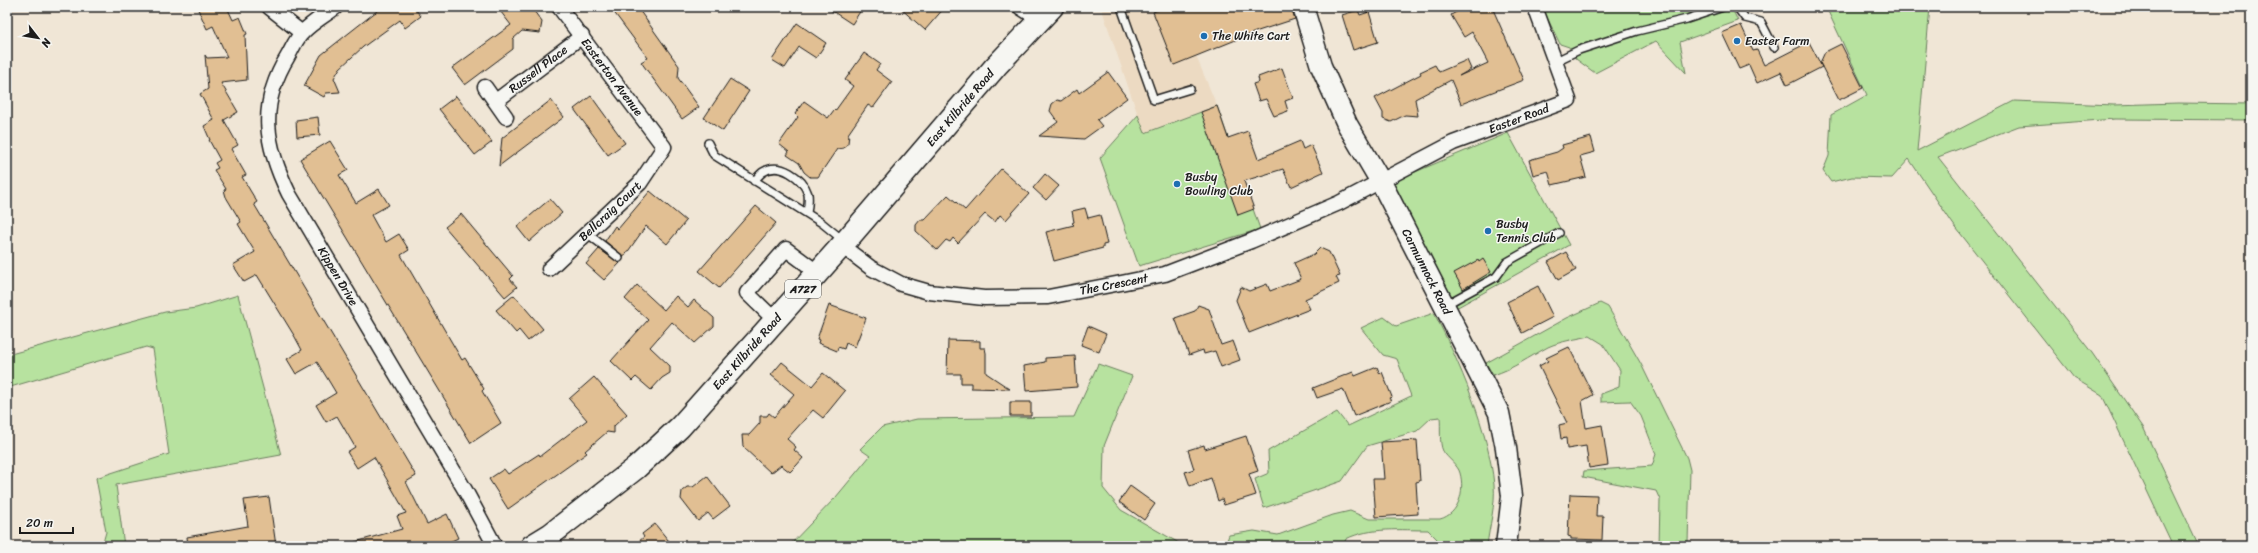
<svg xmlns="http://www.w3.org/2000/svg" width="2258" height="553" font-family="Sriracha,sans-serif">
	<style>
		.built { fill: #ecdac2 }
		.green { fill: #b7e29f; stroke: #6a7f5e }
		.building { fill: #e1bf93; stroke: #1c1c1c }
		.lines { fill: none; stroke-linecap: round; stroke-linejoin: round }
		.service-casing { stroke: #1c1c1c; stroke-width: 10 }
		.minor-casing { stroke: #1c1c1c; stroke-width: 17 }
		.secondary-casing { stroke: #1c1c1c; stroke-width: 23 }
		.primary-casing { stroke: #1c1c1c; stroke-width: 25 }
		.service { stroke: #f6f6f2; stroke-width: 7 }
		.minor { stroke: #f6f6f2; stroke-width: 14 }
		.secondary { stroke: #f6f6f2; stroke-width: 20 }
		.primary { stroke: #f6f6f2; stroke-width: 22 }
		.poi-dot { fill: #1f6fb2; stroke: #f6f6f2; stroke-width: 1.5 }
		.labels { text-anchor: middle; stroke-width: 3; stroke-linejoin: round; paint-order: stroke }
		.shield { fill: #f6f6f2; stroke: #5d5d5c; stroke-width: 1 }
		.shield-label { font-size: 11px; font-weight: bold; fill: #1c1c1c }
		.poi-label { font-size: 12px; fill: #1c1c1c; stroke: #f6f6f2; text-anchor: start }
		.street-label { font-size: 12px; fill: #1c1c1c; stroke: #f6f6f2 }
	</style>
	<rect width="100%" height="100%" fill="#f0e6d6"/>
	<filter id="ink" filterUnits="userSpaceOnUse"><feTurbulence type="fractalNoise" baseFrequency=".025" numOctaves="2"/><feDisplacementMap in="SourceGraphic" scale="8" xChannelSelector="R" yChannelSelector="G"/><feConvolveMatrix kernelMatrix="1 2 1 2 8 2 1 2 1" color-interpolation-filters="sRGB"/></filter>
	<g filter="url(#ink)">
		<path class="built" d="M1101 7H1291L1295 19 1258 31 1196 56 1217 106 1144 133Z"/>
		<path class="green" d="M1542 7H1731L1738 21 1680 42 1686 73 1656 41 1595 73 1576 59 1569 47 1560 44Z
			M1826 7H1930L1917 151 2014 101 2114 105 2178 103 2251 104V120L2115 119 2019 126 1938 157 2092 353 2143 427 2199 546H2173L2102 395 2074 378 1953 224 1909 159 1892 178 1852 177 1831 182 1823 171 1829 156 1831 115 1867 95Z
			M1217 106 1260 229 1139 266 1100 158 1138 115 1145 133Z
			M1508 133 1569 245 1456 308 1392 185 1396 180Z
			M238 295 281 455 116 485 124 546H102L106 532 96 478 169 454 153 349 146 347 7 388V355L165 312 196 308Z
			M1600 303 1608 307 1641 364 1687 458 1690 470 1688 542 1692 546H1659L1660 500 1656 491 1583 477 1584 471 1652 466 1656 454 1641 416 1630 401 1601 402V394L1619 387 1620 370 1603 344 1590 336C1577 339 1561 341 1548 347 1529 357 1513 369 1493 375L1486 363 1567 318Z
			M1434 313C1459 361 1489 431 1494 485 1496 504 1489 527 1487 546H1439L1437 539 1428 530C1402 530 1370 527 1346 539L1343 546H1225L1229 535 1254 531 1278 535 1333 515 1350 511 1369 519H1440C1459 514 1465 491 1460 473 1458 465 1447 458 1443 451 1439 443 1441 427 1440 417L1431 418 1417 431 1367 446 1342 481 1264 508 1255 479 1269 473 1268 451 1337 412 1348 426 1411 396 1397 359 1383 355 1361 328 1384 317 1396 326Z
			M1098 364 1132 376 1104 446 1103 488 1121 510 1179 543 1190 546H789L836 497 870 456 860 449 882 427 917 419 1074 417Z"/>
		<path class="building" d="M197 7H227L233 20 240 17 247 34 245 35 247 80 221 83 238 112 224 120 238 145 231 149 246 175 242 177 257 202 254 204 416 476 406 482 427 524 447 514 458 538 441 546H356L355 542 402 529 397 516 406 513 374 457 357 468 347 452 355 447 337 416 326 422 316 405 336 393 327 378 317 362 296 374 287 359 302 350 295 337 257 275 244 282 233 265 255 252 238 224 241 222 226 197 224 190 226 189 214 170 218 168 215 163 220 160 209 140H210L204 126 214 120 200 94 208 89 205 55 207 58 227 57 213 26 207 29Z
			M382 7H418L415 9 421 16 405 28 400 20 363 47 340 68 334 78 340 92 326 93 324 97 304 86 321 55Z
			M497 7H531L542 22 540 33 522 31 513 39V49L465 85 452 68 511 25Z
			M610 7H637L679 66 678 78 699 107 682 119 641 62 648 58Z
			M826 7H863L852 24Z
			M899 7H945L925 30Z
			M1165 7H1291L1295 19 1258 31 1174 65 1153 12Z
			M1465 7H1492L1524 80 1461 104 1451 80 1415 99 1418 116 1405 115 1391 122 1383 119V113L1375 98 1421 74 1420 72 1435 65 1439 72 1467 60 1471 69 1459 76 1488 63 1472 32 1464 37 1451 15Z
			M1358 10 1360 15 1369 12 1378 42 1353 50 1342 15Z
			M797 23 826 43 816 58 799 47 785 68 772 60Z
			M1741 25 1753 51 1757 50 1764 65 1809 42 1822 67 1787 85 1781 72 1757 83 1749 65 1739 69 1722 33Z
			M1841 44 1863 88 1839 100 1820 63 1825 52Z
			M864 53 880 64 876 70 892 82 873 108 868 105 848 134 849 135 848 143 844 148 837 149 818 177H810L804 172 799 163 787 155 789 152 779 144 798 117 795 114 804 101 828 118 834 110 835 111 853 86 845 80Z
			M1282 68 1293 98 1285 101 1288 111 1274 116 1266 99 1259 101 1253 84 1259 82 1258 77Z
			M1108 72 1127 98 1097 120 1102 126 1084 139 1039 136 1058 122 1050 111 1052 104 1057 100 1061 101 1077 89 1079 93Z
			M730 79 749 91 723 131 704 118Z
			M456 96 492 142 475 155 439 109Z
			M591 96 625 143 608 155 574 109Z
			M551 100 564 117 499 166 502 138Z
			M1217 106 1228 138 1248 131 1258 159 1300 141 1303 149 1311 145 1323 172 1291 187 1283 169 1244 181 1254 209 1238 215 1201 112Z
			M318 117 320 135 297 137 296 120Z
			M1591 137 1595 152 1580 156 1586 177 1552 185 1548 171 1533 175 1529 160 1557 152 1563 148 1562 145Z
			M330 141 348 170 339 175 356 203 379 189 389 205 371 215 386 242 399 234 409 250 401 255 462 360 465 358 484 389 482 391 501 423 471 443 300 159Z
			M1001 169 1029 194 1006 220 1000 215 995 222 985 214 958 243 953 238 950 242 946 240 937 250 916 231V225L920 220H924L948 195 965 210Z
			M1045 174 1059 186 1046 200 1033 188Z
			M650 191 686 221 667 244 646 226 624 257 605 241 615 226 618 229Z
			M550 199 562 213 529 242 517 227Z
			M756 206 776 223 719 288 699 271Z
			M1085 208 1088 218 1100 215 1107 244 1103 245V248L1054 261 1046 232 1074 225 1072 223 1074 222 1072 211Z
			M461 214 513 276 510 279 517 287 505 297 445 227Z
			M1320 248 1329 252 1340 276 1336 277 1339 283 1305 299 1310 309 1249 333 1236 300 1241 287 1249 291 1267 284 1270 291 1301 279 1294 263 1314 254Z
			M599 249 620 263 604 280 586 264Z
			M1566 252 1576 270 1558 280 1548 262Z
			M1483 259 1491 272 1463 289 1454 273 1478 260 1479 262Z
			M637 285 664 310 676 296 688 307 694 300 714 318V326L695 343 672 322 650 347 670 366V373L662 378 651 390 636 377 632 381 611 361 648 320 625 299Z
			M1538 286 1553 317 1522 333 1507 302Z
			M514 295 543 329 528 341 519 330 516 333 496 310Z
			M829 305 866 318 855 347 846 343 844 349 838 347 837 351 818 343 819 340 817 339Z
			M1198 305 1209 309 1221 345 1233 341 1240 360 1221 367 1215 351 1204 354 1203 350 1189 355 1175 318 1195 311Z
			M1088 326 1106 334 1099 352 1081 345Z
			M948 340 980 341V348H985L986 353V373L1010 389 971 388V383H961V374H947Z
			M1569 347 1593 395 1582 401 1586 428 1602 425 1608 465 1589 468 1586 446 1567 449 1566 438 1561 439 1559 425 1567 423 1539 366 1548 361 1546 358Z
			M1075 356 1077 387 1026 391 1024 366 1045 362V358Z
			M782 362 812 386 823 373 845 391 823 418 813 410 787 439 796 447 794 450 803 458 796 466 790 472 781 465 771 473 743 447 742 435H749L760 423V416H767L769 413 774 417 794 394 771 375Z
			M1377 367 1380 374 1382 372 1392 397 1389 398 1391 401 1354 416 1343 389 1317 398 1313 388 1353 372 1355 376Z
			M594 377 627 414 614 426V433L607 432 585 451 587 453 508 509 489 479 504 469 508 474 539 454 540 456 587 420 569 399Z
			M1010 402H1031V416H1010Z
			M1246 436 1258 471 1249 474 1256 495 1224 505 1222 499 1218 501 1211 478 1190 486 1185 472 1194 469 1188 450 1204 445 1205 449Z
			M1417 440 1420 481 1416 482 1418 514 1376 517 1373 479H1384L1381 442Z
			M707 476 730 506 713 519 708 513 698 521 681 499 682 491 687 487H693Z
			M1130 486 1155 504 1144 520 1119 502Z
			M1570 494 1597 495 1596 516H1603L1602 540 1571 539V537L1568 536Z
			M269 497 276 546H188L187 537 248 526 244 500Z
			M655 524 673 546H633L644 537 642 534Z"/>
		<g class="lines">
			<g class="service-casing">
				<path id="service" d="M1121 7 1154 100 1190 89
					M1737 7 1745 18 1761 22 1774 47
					M1556 61 1579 50 1637 31 1687 19 1723 7
					M708 143 714 155 822 223 844 241
					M754 181C757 178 760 174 763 172 780 161 803 178 808 194 809 201 808 206 807 213
					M588 234 619 258
					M1445 305 1496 277 1507 262 1559 233"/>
			</g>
			<g class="minor-casing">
				<g id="minor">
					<path d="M269 7 302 33"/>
					<path id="s1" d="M336 7C325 15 311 23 302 33 296 39 292 49 288 56 258 105 265 145 289 194L465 490 495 546"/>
					<path d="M1020 7 1039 19"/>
					<path d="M485 87 506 117"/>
					<path id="s2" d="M496 101 582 36"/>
					<path id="s3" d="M842 246 871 268 901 284 929 292 984 298 1048 297 1121 283 1165 274 1251 241 1339 203 1453 143 1569 100 1535 7"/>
					<path id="s4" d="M549 269 640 183 664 147 559 7"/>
					<path d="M775 320 747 293 786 249 817 272"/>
				</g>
			</g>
			<g class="secondary-casing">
				<g id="secondary">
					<path id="s5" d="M1303 7 1321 66 1347 124 1381 182 1499 413 1506 448 1512 496 1506 546"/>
				</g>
			</g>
			<g class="primary-casing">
				<g id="primary">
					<path id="s6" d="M532 546 550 535 636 468 680 427 845 242 996 66 1052 7"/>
				</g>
			</g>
			<use href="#service" class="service"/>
			<use href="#minor" class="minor"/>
			<use href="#secondary" class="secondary"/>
			<use href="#primary" class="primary"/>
		</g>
	</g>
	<g class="poi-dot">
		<circle cx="1204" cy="36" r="4"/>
		<circle cx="1737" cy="41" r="4"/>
		<circle cx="1177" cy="184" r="4"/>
		<circle cx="1488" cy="231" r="4"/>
	</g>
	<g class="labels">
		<rect class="shield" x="785" y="280" width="36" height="18" rx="3"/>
		<g class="shield-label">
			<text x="803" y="293">A727</text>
		</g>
		<g class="poi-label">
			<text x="1212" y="40">The White Cart</text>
			<text x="1745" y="45">Easter Farm</text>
			<text x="1185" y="181">Busby<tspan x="1185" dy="14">Bowling Club</tspan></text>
			<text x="1496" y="228">Busby<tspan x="1496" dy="14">Tennis Club</tspan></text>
		</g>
		<g class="street-label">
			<text dy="4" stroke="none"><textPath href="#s2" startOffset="53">Russell Place</textPath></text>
			<text transform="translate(612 77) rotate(53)" y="4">Easterton Avenue</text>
			<text dy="4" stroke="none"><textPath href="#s6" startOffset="615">East Kilbride Road</textPath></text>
			<text dy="4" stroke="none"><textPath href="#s3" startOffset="725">Easter Road</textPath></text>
			<text dy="4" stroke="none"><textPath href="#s4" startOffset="84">Bellcraig Court</textPath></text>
			<text dy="4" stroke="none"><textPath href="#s5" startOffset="293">Carmunnock Road</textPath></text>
			<text dy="4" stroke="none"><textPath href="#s1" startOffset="311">Kippen Drive</textPath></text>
			<text dy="4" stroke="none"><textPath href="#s3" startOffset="286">The Crescent</textPath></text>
			<text dy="4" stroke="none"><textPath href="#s6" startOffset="291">East Kilbride Road</textPath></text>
		</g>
	</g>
	<rect width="2258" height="553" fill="none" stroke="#f6f6f2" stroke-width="24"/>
	<rect x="12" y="12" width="2234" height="529" fill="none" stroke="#1c1c1c" stroke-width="1.5" filter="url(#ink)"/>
	<g transform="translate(38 38) rotate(121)" stroke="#f6f6f2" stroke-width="3" paint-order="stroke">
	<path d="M0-3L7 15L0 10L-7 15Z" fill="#1c1c1c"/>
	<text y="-6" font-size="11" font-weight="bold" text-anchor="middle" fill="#1c1c1c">N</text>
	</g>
	<path d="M20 527v6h53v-6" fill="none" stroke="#1c1c1c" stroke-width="2"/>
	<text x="26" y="527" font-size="12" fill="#1c1c1c" stroke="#f6f6f2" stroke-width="3" paint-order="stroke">20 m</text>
</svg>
